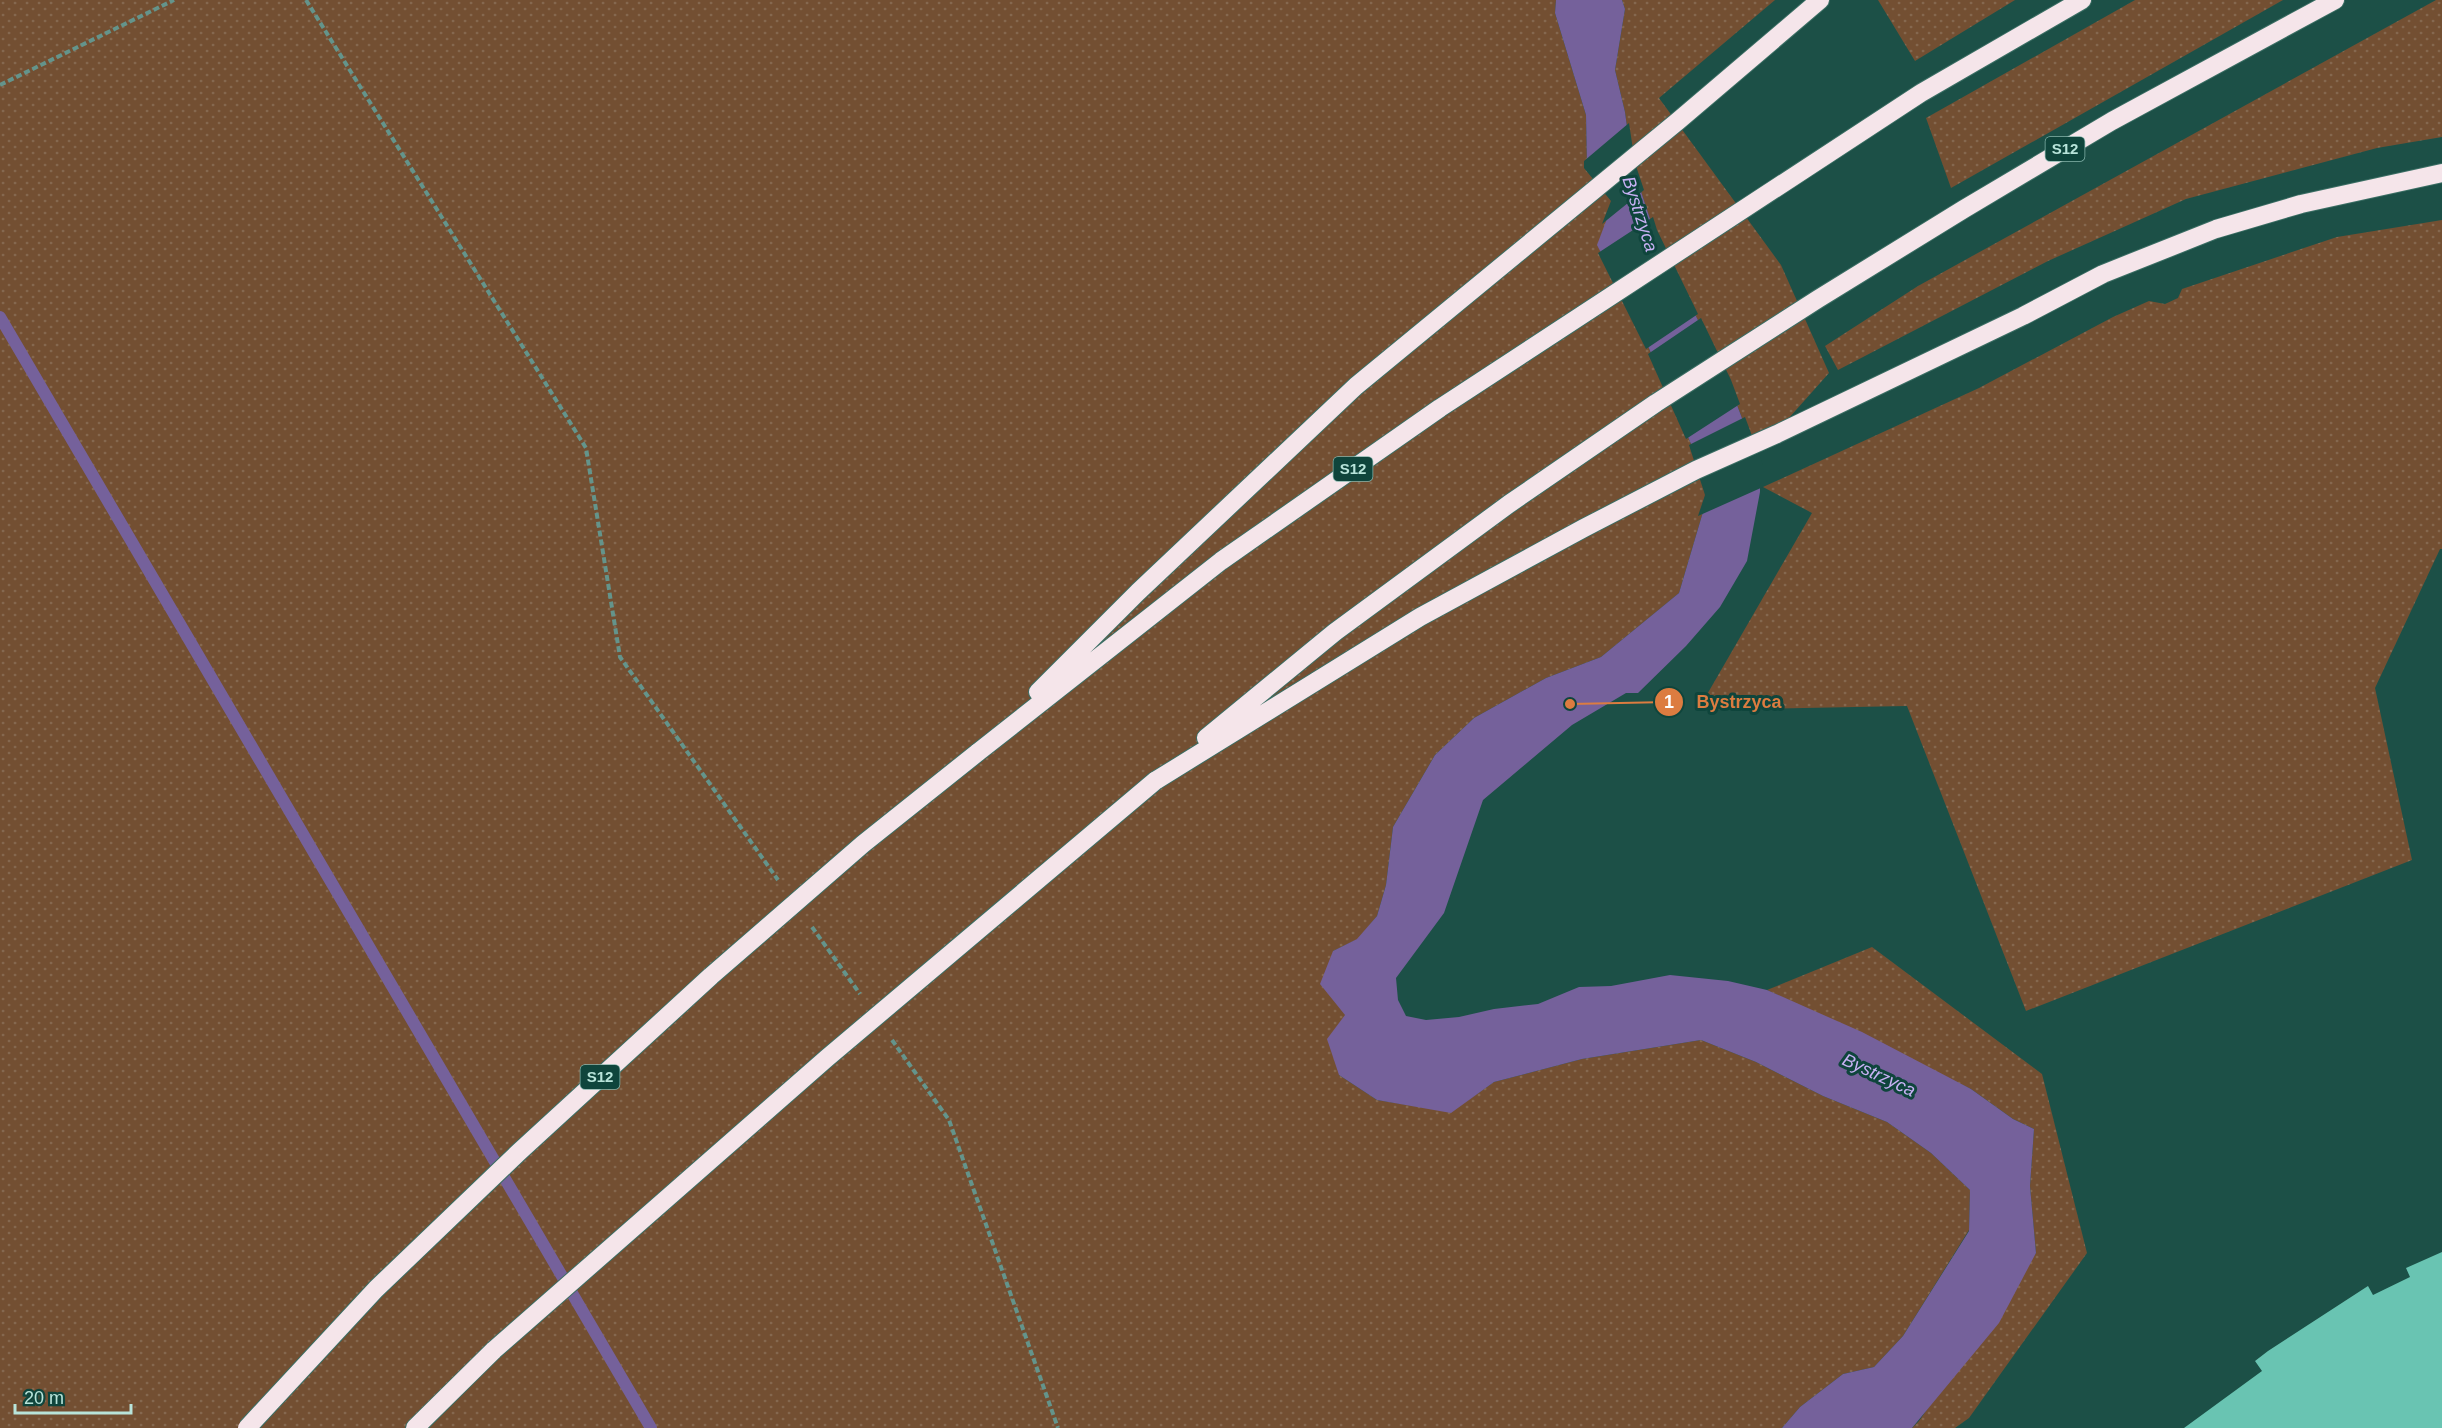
<svg xmlns="http://www.w3.org/2000/svg" width="2442" height="1428" font-family="Helvetica,sans-serif">
	<style>
		.grass { fill: url(#grass-dots) }
		.water { fill: #75619b }
		.pier { fill: #1c5047 }
		.lines { fill: none; stroke-linecap: round; stroke-linejoin: round }
		.stream { stroke: #75619b; stroke-width: 12 }
		.building { fill: #69c4b2 }
		.highway-casing { stroke: #3b6e64; stroke-width: 20 }
		.path { stroke: #64948b; stroke-width: 4; stroke-dasharray: 6 3; stroke-linecap: butt }
		.highway { stroke: #f5e5ea; stroke-width: 18 }
		.highway-bridge-casing { stroke: #3b6e64; stroke-width: 20; stroke-linecap: butt }
		.highway-bridge { stroke: #f5e5ea; stroke-width: 18 }
		.labels { text-anchor: middle; stroke-width: 6; stroke-linejoin: round; paint-order: stroke }
		.shield { fill: #0f453c; stroke: #85b4ab; stroke-width: 1.5 }
		.shield-label { font-size: 15px; font-weight: bold; fill: #b8e4da }
		.water-label { font-size: 18px; font-style: italic; fill: #c8b1f5; stroke: #0f453c }
		.leader { fill: none; stroke: #dc7c40; stroke-width: 2 }
		.callout-dot { fill: #dc7c40; stroke: #0f453c; stroke-width: 2 }
		.mark-label { font-size: 18px; text-anchor: middle; font-weight: bold; fill: #fff }
		.callout-label { font-size: 18px; text-anchor: middle; font-weight: bold; fill: #dc7c40; stroke: #0f453c; stroke-width: 6; stroke-linejoin: round; paint-order: stroke }
	</style>
	<defs>
		<pattern id="grass-dots" width="8" height="8" patternUnits="userSpaceOnUse" patternTransform="scale(1.5)"><rect width="8" height="8" fill="#734f32"/><path d="M2 2h.1M6 6h.1" fill="none" stroke="#85684f" stroke-width="1.8" stroke-linecap="round"/></pattern>
	</defs>
	<rect width="100%" height="100%" fill="#1c5047"/>
	<path class="grass" d="M0 0H1556L1555 13 1586 115 1587 167 1614 200 1647 344 1695 453 1708 495 1679 593 1601 657 1546 678 1474 718 1435 755 1393 827 1386 885 1377 916 1358 939 1333 951 1345 1015 1339 1075 1377 1100 1451 1112 1494 1082 1582 1059 1701 1040 1756 1062 1823 1096 1887 1122 1931 1153 1970 1190 1969 1230 1903 1336 1874 1367 1843 1374 1800 1407 1782 1428H0Z
		M1622 0H1775L1659 98 1781 265 1829 373 1756 455 1728 381 1654 231 1632 164 1625 112 1615 70 1625 9Z
		M1878 0H2015L1915 61Z
		M2135 0H2283L1951 188 1926 118Z
		M2436 0H2442V137L2377 148 2186 199 2048 261 1838 370 1825 346 1918 286Z
		M2442 220V549H2440L2375 688 2412 860 2026 1011 1907 706 1698 710 1812 513 1763 487 1979 388 2113 317 2149 301 2165 304 2178 298 2182 289 2337 237Z
		M1872 947 2042 1074 2087 1253 1969 1418 1955 1428H1912L1919 1421 2036 1253 2030 1186 2034 1129 2013 1119 1971 1089 1767 990Z"/>
	<path class="water" d="M1556 0H1622L1625 9 1615 70 1625 112 1632 164 1654 231 1728 381 1760 466V492L1747 561 1720 607 1686 646 1638 693H1626L1572 725 1483 800 1444 913 1396 978 1398 1000 1406 1016 1426 1020 1459 1017 1494 1009 1538 1004 1579 987 1611 986 1670 975 1728 981 1767 990 1862 1032 1971 1089 2013 1119 2034 1129 2030 1186 2036 1253 1999 1323 1912 1428H1782L1800 1407 1843 1374 1874 1367 1903 1336 1969 1231 1970 1190 1931 1153 1887 1122 1823 1096 1756 1062 1701 1040 1582 1059 1494 1082 1451 1113 1377 1100 1339 1075 1327 1039 1345 1015 1320 984 1333 951 1357 939 1377 916 1386 885 1393 827 1435 755 1474 718 1546 678 1601 657 1679 593 1708 495 1695 453 1647 344 1597 245 1614 200 1587 167 1586 115 1555 13Z"/>
	<path class="pier" d="M1629 123 1635 163 1644 190 1602 224 1611 201 1584 168V161Z
		M1653 217 1657 230 1698 314 1646 349 1598 253Z
		M1701 318 1731 380 1740 404 1686 439 1648 354Z
		M1745 417 1763 465V487L1698 516 1705 495 1689 445Z"/>
	<g class="lines">
		<path class="stream" d="M0 317 651 1428"/>
	</g>
	<path class="building" d="M2442 1252V1428H2184L2262 1371 2255 1361 2268 1351 2368 1286 2373 1295 2410 1277 2406 1268Z"/>
	<g class="lines">
		<g class="highway-casing">
			<path id="highway" d="M1038 692 1138 592 1356 386 1678 121 1820 0
				M1206 738 1335 632 1509 504 1656 403 1818 299 1964 209 2112 121 2335 0
				M977 753 1221 561 1440 408 1921 93 2082 0
				M1155 781 1420 617 1584 528 1696 470 1777 434 2023 316 2103 274 2216 229 2301 204 2442 173
				M415 1428 494 1350"/>
		</g>
		<path class="path" d="M306 0 586 448 620 657 778 880
			M0 85 174 0
			M812 927 860 994
			M892 1040 949 1120 1058 1428"/>
		<use href="#highway" class="highway"/>
		<g class="highway-bridge-casing">
			<path id="highway-bridge" d="M494 1350 827 1058 1155 781
				M247 1428 376 1289 519 1152 711 976 863 844 977 753"/>
		</g>
		<use href="#highway-bridge" class="highway-bridge"/>
	</g>
	<g class="labels">
		<g class="shield">
			<rect x="2045.5" y="137" width="39" height="24" rx="4.5"/>
			<rect x="1333.5" y="457" width="39" height="24" rx="4.5"/>
			<rect x="580.5" y="1065" width="39" height="24" rx="4.5"/>
		</g>
		<g class="shield-label">
			<text x="2065" y="154">S12</text>
			<text x="1353" y="474">S12</text>
			<text x="600" y="1082">S12</text>
		</g>
		<g class="water-label">
			<text transform="translate(1640 214) rotate(72)" y="6">Bystrzyca</text>
			<text transform="translate(1879 1075) rotate(25)" y="6">Bystrzyca</text>
		</g>
	</g>
	<path class="leader" d="M1570 704L1669 702"/>
	<g class="callout-dot">
		<circle cx="1570" cy="704" r="6"/>
		<circle cx="1669" cy="702" r="15"/>
	</g>
	<g class="mark-label">
		<text x="1669" y="708">1</text>
	</g>
	<g class="callout-label">
		<text x="1739" y="708">Bystrzyca</text>
	</g>
	<path d="M15 1404v9h116v-9" fill="none" stroke="#b8e4da" stroke-width="3"/>
	<text x="24" y="1404" font-size="18" fill="#b8e4da" stroke="#0f453c" stroke-width="4.5" paint-order="stroke">20 m</text>
</svg>
